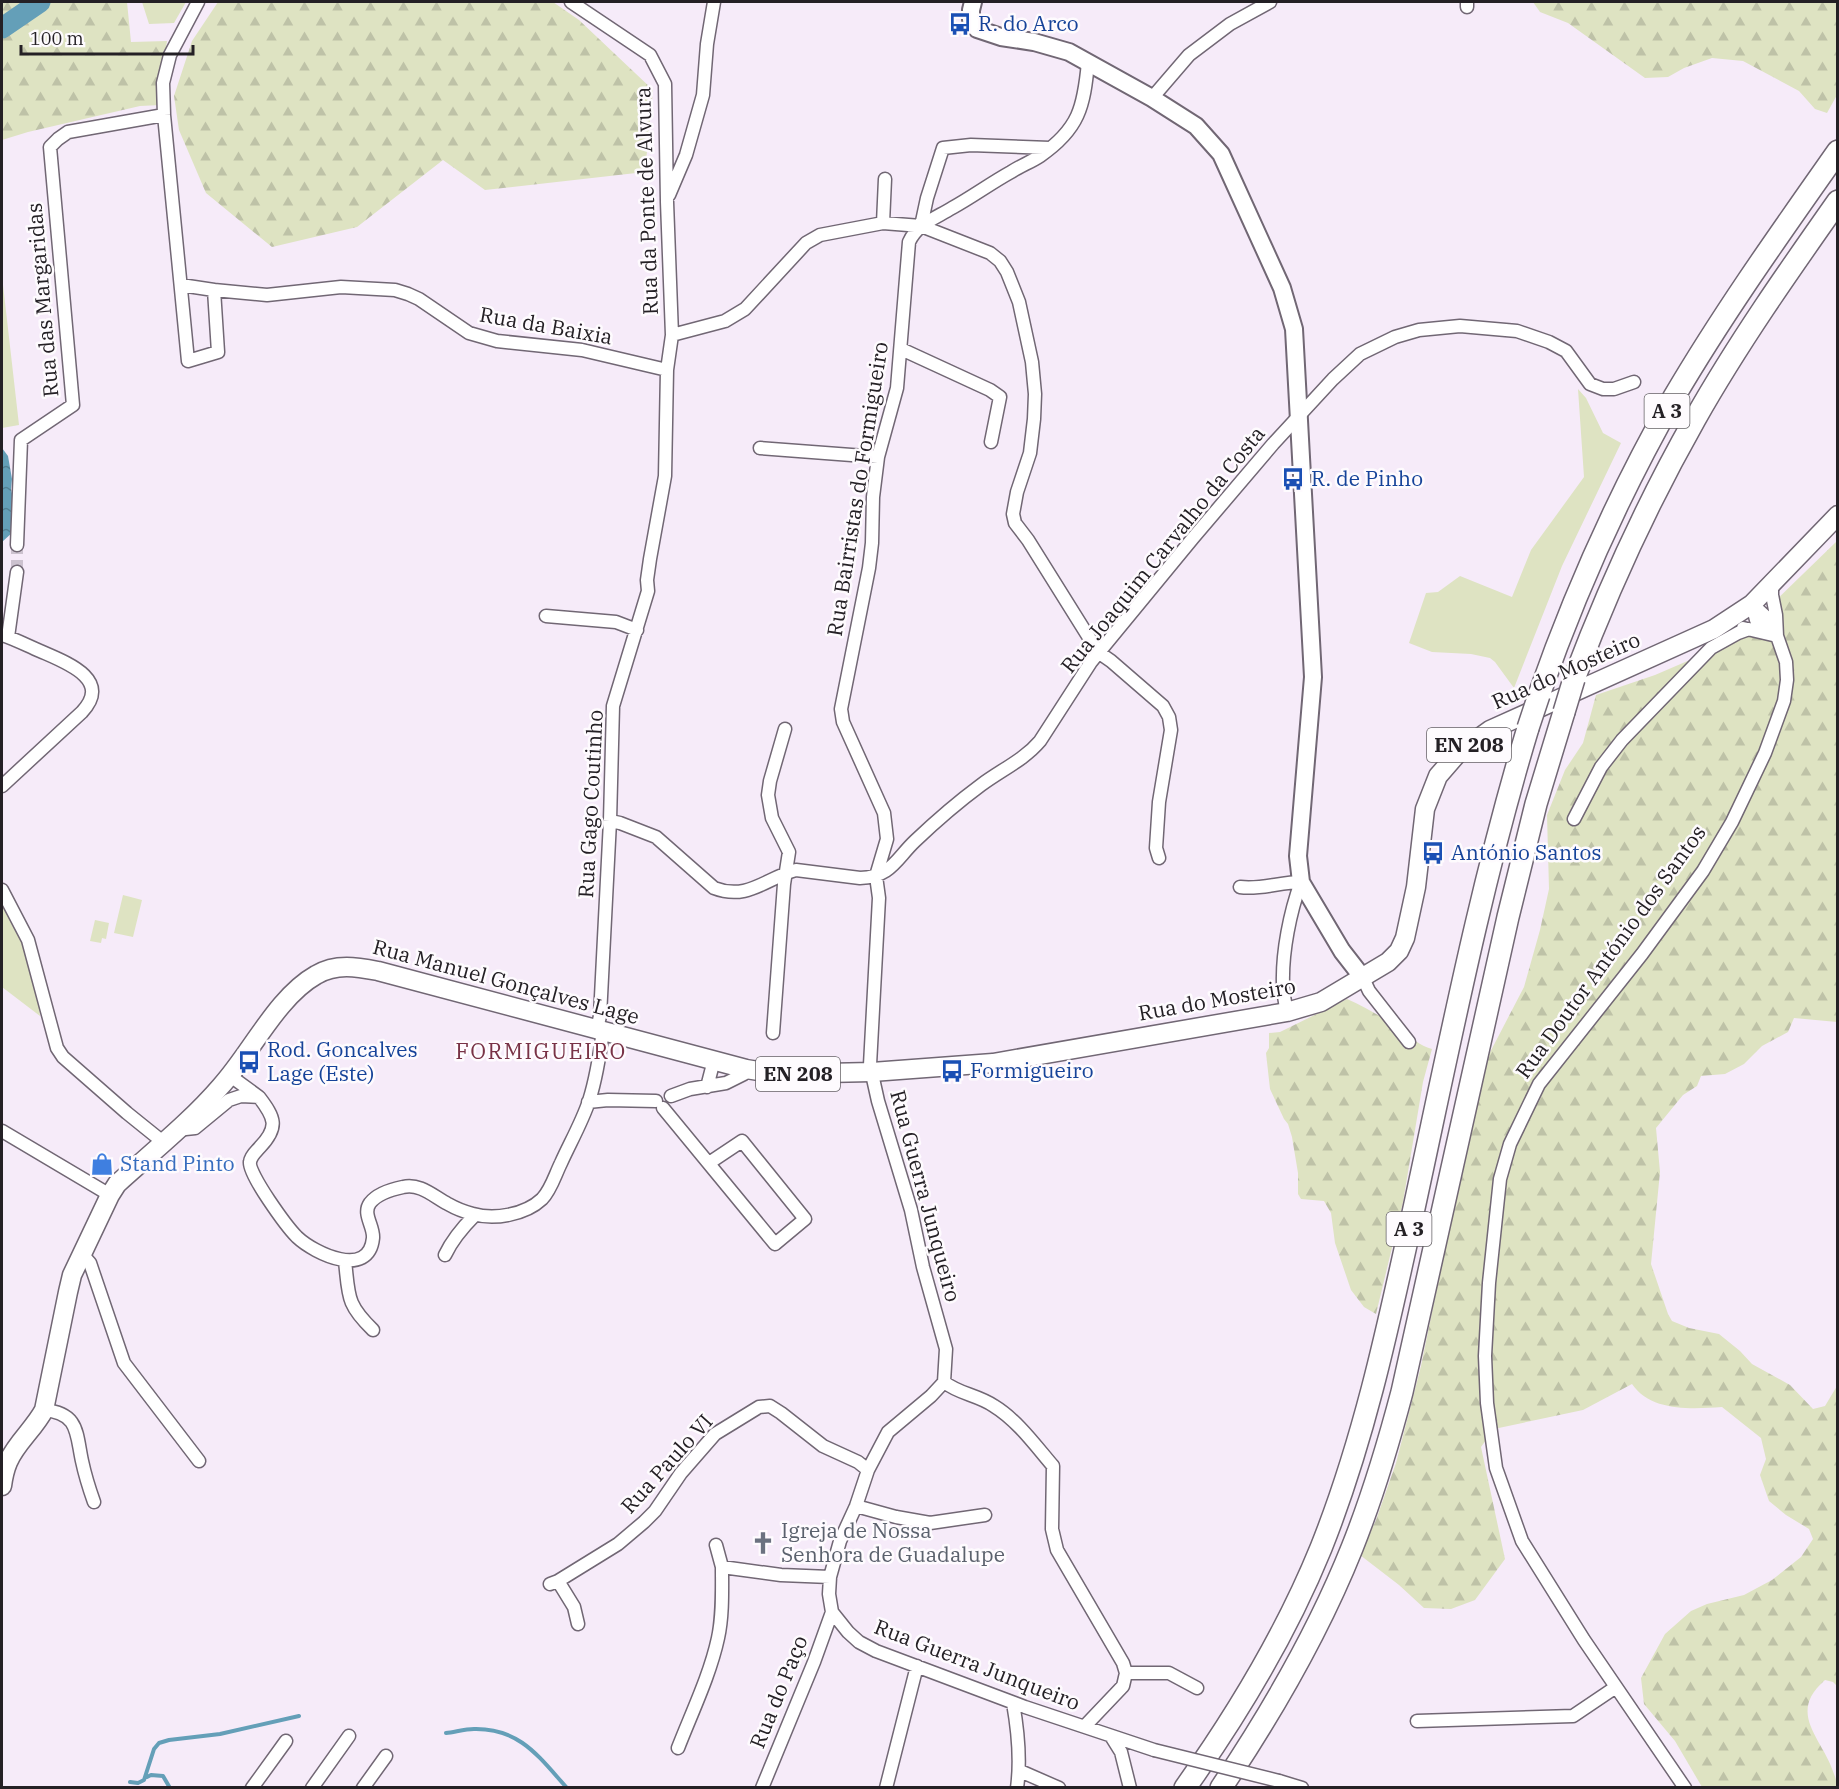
<svg xmlns="http://www.w3.org/2000/svg" width="1839" height="1789" font-family="'IBM Plex Serif',serif">
	<style>
		.green { fill: #dee3c2 }
		.forest { fill: url(#forest-firs) }
		.water { fill: url(#water-ripples) }
		.lines { fill: none; stroke-linecap: round; stroke-linejoin: round }
		.stream { stroke: #649fb8; stroke-width: 4 }
		.river { stroke: #649fb8; stroke-width: 21 }
		.street-tunnel { stroke: #ccc2cf; stroke-width: 12; stroke-dasharray: 12 6; stroke-linecap: butt }
		.street-casing { stroke: #716774; stroke-width: 15 }
		.secondary-casing { stroke: #716774; stroke-width: 20 }
		.primary-casing { stroke: #716774; stroke-width: 21 }
		.highway-casing { stroke: #716774; stroke-width: 24 }
		.street { stroke: #fff; stroke-width: 12 }
		.secondary { stroke: #fff; stroke-width: 16 }
		.primary { stroke: #fff; stroke-width: 18 }
		.highway { stroke: #fff; stroke-width: 21 }
		.street-bridge-casing { stroke: #716774; stroke-width: 15; stroke-linecap: butt }
		.highway-bridge-casing { stroke: #716774; stroke-width: 24; stroke-linecap: butt }
		.street-bridge { stroke: #fff; stroke-width: 12 }
		.highway-bridge { stroke: #fff; stroke-width: 21 }
		.labels { text-anchor: middle; stroke-width: 5; stroke-linejoin: round; paint-order: stroke }
		.shield { fill: #fefbfe; stroke: #656266; stroke-width: 1.5 }
		.shield-label { font-size: 20px; font-weight: bold; fill: #242025 }
		.transit-label { font-size: 21px; fill: #164399; stroke: #fefbfe; text-anchor: start }
		.street-label { font-size: 21px; fill: #242025; stroke: #fefbfe }
		.shop-label { font-size: 21px; fill: #366cbe; stroke: #fefbfe; text-anchor: start }
		.worship-label { font-size: 21px; fill: #5b616d; stroke: #fefbfe; text-anchor: start }
		.neighbourhood-label { font-size: 22px; letter-spacing: 1.5px; fill: #783246; stroke: #fefbfe }
	</style>
	<defs>
		<pattern id="forest-firs" width="22" height="20" patternUnits="userSpaceOnUse" patternTransform="scale(1.5)"><rect width="22" height="20" fill="#dee3c2"/><path d="M5 1l3.5 6h-7zM16 11l3.5 6h-7z" fill="#bec2a7"/></pattern>
		<pattern id="water-ripples" width="26" height="14" patternUnits="userSpaceOnUse" patternTransform="scale(1.5)"><rect width="26" height="14" fill="#649fb8"/><path d="M2 4q2-2 4 0t4 0M15 11q2-2 4 0t4 0" fill="none" stroke="#528195"/></pattern>
	</defs>
	<rect width="100%" height="100%" fill="#f6ebf9"/>
	<path class="green" d="M142 2H186L174 23 149 24Z
		M2 276 19 425 2 428Z
		M1578 389 1586 398 1603 433 1621 443 1562 566 1514 688 1495 662 1490 658 1471 654 1432 652 1409 643 1426 593 1438 592 1460 576 1512 597 1531 550 1584 477Z
		M123 895 142 900 133 937 114 933Z
		M2 898C20 932 38 977 40 1016L2 987Z
		M95 920 109 923 106 939 102 938 101 943 90 941Z"/>
	<path class="forest" d="M2 2H127L131 42 167 41 161 81V105L140 106 28 132 2 140Z
		M218 2H553L579 20 653 90 645 172 485 190 443 160 357 227 272 247 206 193 179 130 174 96 192 41Z
		M1533 2H1837V95L1827 113 1815 109 1799 91 1743 61 1712 58 1684 68 1668 77 1645 78 1568 23 1540 12Z
		M1837 541V1022L1794 1018 1788 1032 1762 1046 1744 1064 1725 1074 1701 1076 1697 1086 1683 1095 1656 1128 1660 1172 1651 1264 1668 1314 1672 1321 1689 1328 1719 1334 1740 1351 1752 1364 1790 1385 1813 1409 1825 1406 1837 1386V1686L1833 1682 1825 1680C1786 1714 1823 1738 1834 1774 1836 1779 1837 1782 1836 1787H1702L1675 1741 1644 1704 1641 1678 1665 1634 1691 1611 1707 1604 1744 1595 1772 1580 1801 1557 1813 1539 1809 1529 1786 1515 1769 1501 1760 1475 1766 1459 1761 1438 1722 1407C1692 1409 1651 1412 1632 1384L1583 1410 1494 1429 1481 1447 1505 1559 1475 1600 1451 1609 1424 1608 1399 1585 1360 1555 1376 1520 1396 1463 1421 1366 1468 1136 1485 1062 1524 987 1540 930 1549 889 1547 815 1565 770 1583 743 1596 695 1655 675 1734 641Z
		M1347 999C1367 1008 1386 1019 1403 1031 1413 1039 1419 1045 1432 1049L1423 1082 1403 1202 1376 1314 1364 1307 1351 1290 1335 1243 1331 1213 1324 1201 1301 1199 1298 1194V1173L1292 1137 1288 1124 1284 1119 1270 1089 1266 1053 1269 1048V1033L1280 1032Z"/>
	<path class="water" d="M2 448 8 456 12 479 11 489 14 503 13 532 2 542Z"/>
	<g class="lines">
		<path class="stream" d="M446 1733C455 1732 465 1729 474 1729 520 1728 539 1757 567 1788
			M147 1777 151 1775 163 1776 170 1788
			M130 1782 138 1783 144 1780 154 1749 159 1743 169 1740 220 1734 299 1716"/>
		<path class="river" d="M2 28 40 2"/>
		<path class="street-tunnel" d="M17 572V545"/>
		<g class="street-casing">
			<path id="street" d="M571 2 650 55 665 84 667 202 672 335 667 370 665 476 650 559 647 580 648 591 613 706 610 821 600 1016 597 1029
				M1467 7V2
				M1088 62C1084 107 1079 129 1040 156 1031 162 1020 166 1011 172 991 183 972 197 952 208 936 218 917 224 909 242L897 388 878 457 873 497 872 543 869 568 841 709 843 722 884 813 887 839 876 876 879 898 870 1065 878 1101 911 1210 923 1267 946 1349 944 1382 931 1396 888 1432 868 1470 856 1506 840 1541 830 1577 829 1594 832 1612 848 1632 859 1642 876 1651 1025 1707 1154 1750
				M1152 98 1189 55 1230 24 1270 2
				M669 195 686 155 703 95 707 44 714 2
				M883 223 885 179
				M921 226 927 198 943 148 971 145 1050 148
				M181 285 214 290 218 352 188 361 164 115 163 83 170 55 198 2
				M214 290 267 295 341 287 395 290 408 294 419 299 469 333 497 341 582 350 667 370
				M672 335 725 321 745 309 806 243 820 235 883 223 921 226 990 253 1000 261 1007 272 1019 302 1032 362 1035 394 1034 419 1030 453 1017 492 1013 514 1015 523 1028 540 1098 652 1111 661 1163 706 1169 717 1171 730 1159 802 1156 848 1159 858
				M901 349 990 390 1000 397 991 442
				M760 448 878 457
				M17 545 21 440 73 405 50 147 58 139 68 132 164 115
				M1752 604 1756 620 1771 632
				M1752 604 1775 625
				M546 616 616 622 637 630
				M1743 628 1777 636
				M2 635C15 639 28 646 40 651 65 662 113 679 82 712L2 786
				M8 637 17 572
				M1574 819 1601 767 1622 740 1711 648 1738 633 1749 629
				M610 821 620 823 656 837 714 888C748 901 766 878 796 870L860 878C891 877 896 859 915 841 936 821 958 802 981 785 1001 770 1024 760 1040 741L1091 662 1193 538 1273 444 1333 379 1360 354 1395 337 1419 330 1460 326 1517 331 1549 342 1566 351 1590 384 1603 389H1614L1634 382
				M1240 887C1261 890 1280 882 1301 882 1290 912 1282 952 1283 984 1283 993 1285 1003 1287 1012
				M2 890 28 940 57 1048 63 1057 127 1113 163 1142
				M1363 978 1369 991 1409 1042
				M773 1033 784 884 789 852 772 818 768 795 770 781 785 729
				M229 1075 259 1097
				M707 1087 714 1060
				M671 1096 690 1089 726 1083 744 1074 746 1069
				M588 1102 608 1100 656 1101
				M663 1108 775 1244 805 1219 742 1141 709 1163
				M176 1130 195 1128 229 1100 241 1096 259 1097C275 1118 279 1127 260 1147 256 1152 251 1155 250 1162 248 1174 287 1227 297 1237 315 1254 369 1279 373 1238 374 1226 362 1214 370 1203 377 1194 393 1189 403 1187 420 1183 433 1196 448 1204 455 1208 465 1212 473 1214 494 1220 525 1215 542 1199 551 1190 555 1175 561 1163 570 1143 582 1122 589 1101 596 1079 600 1054 603 1030
				M2 1131 110 1195
				M82 1254 90 1263 124 1363 199 1461
				M445 1255C452 1240 463 1227 475 1215
				M345 1261C349 1296 346 1304 373 1330
				M944 1382C959 1394 978 1395 994 1406 1017 1420 1035 1445 1053 1466L1052 1529 1057 1550 1123 1663 1126 1673 1123 1686 1085 1726
				M44 1410C79 1413 76 1433 82 1461 85 1475 89 1488 94 1502
				M856 1506 896 1517 930 1523 985 1515
				M716 1545 722 1567
				M558 1581 574 1607 578 1624
				M550 1584 558 1581 618 1544 644 1522 655 1511 681 1473 715 1434 759 1407 770 1406 781 1413 823 1446 858 1462 868 1470
				M1126 1673H1169L1197 1688
				M1013 1703C1018 1731 1021 1759 1017 1788
				M1417 1721 1573 1716 1616 1687
				M1111 1736 1121 1752 1130 1788
				M678 1748C692 1712 710 1675 718 1638 723 1615 722 1590 722 1567L781 1575 830 1577
				M1020 1771 1059 1788
				M1279 1781 1302 1788
				M252 1788 286 1741
				M312 1788 349 1736
				M363 1788 386 1756
				M762 1788 814 1662 832 1612
				M886 1788 917 1666
				M1685 1788 1584 1640 1522 1541 1496 1468 1487 1403 1485 1356 1489 1283 1500 1179 1510 1144 1539 1084 1642 954 1703 871 1732 822 1765 753 1784 701 1787 680 1786 662 1777 636 1776 615 1772 595V583"/>
		</g>
		<g class="secondary-casing">
			<path id="secondary" d="M973 2 971 10V20L977 29 1001 37 1034 42 1069 52 1152 98 1196 126 1221 154 1282 288 1294 329 1313 677 1298 856 1301 882 1342 951 1363 978"/>
		</g>
		<g class="primary-casing">
			<path id="primary" d="M2 1486C3 1478 5 1469 8 1462 16 1443 34 1429 44 1410L68 1292 72 1275 82 1254 110 1195 117 1184C152 1152 190 1122 221 1086 251 1053 277 997 316 975 336 963 357 967 378 971L746 1069 778 1074 872 1072 993 1063 1287 1012 1321 1002 1388 962 1399 951 1405 938 1416 887 1425 809 1438 776 1458 753 1490 730 1714 629 1752 604 1838 515"/>
		</g>
		<g class="highway-casing">
			<path id="highway" d="M1574 679C1608 589 1648 502 1695 419 1738 343 1788 272 1838 201
				M1539 695C1575 592 1620 492 1674 397 1724 312 1781 232 1838 151
				M1185 1788C1239 1712 1286 1634 1321 1548 1363 1443 1387 1332 1411 1222 1447 1057 1479 890 1528 728
				M1221 1788C1272 1712 1318 1633 1352 1548 1372 1498 1388 1445 1402 1392L1508 917 1536 804 1564 712"/>
		</g>
		<use href="#street" class="street"/>
		<use href="#secondary" class="secondary"/>
		<use href="#primary" class="primary"/>
		<use href="#highway" class="highway"/>
		<g class="street-bridge-casing">
			<path id="street-bridge" d="M1154 1750 1279 1781"/>
		</g>
		<g class="highway-bridge-casing">
			<path id="highway-bridge" d="M1564 712 1574 679
				M1528 728 1539 695"/>
		</g>
		<use href="#street-bridge" class="street-bridge"/>
		<use href="#highway-bridge" class="highway-bridge"/>
	</g>
	<defs>
		<g id="bus-bare" transform="scale(1.8)"><path d="M-5-6H5V4H4V6H2V4H-2V6H-4V4H-5ZM-3.5-4V0h7V-4ZM-3.5 1.2v1.5H-2V1.2ZM2 1.2v1.5H3.5V1.2Z" fill="#1a4fb4" stroke="#fefbfe" stroke-width="2.5" paint-order="stroke"/></g>
		<g id="shop-bare" transform="scale(1.8)"><path d="M-5-2.5h2.3a2.7 3.5 0 0 1 5.4 0H5L5.5 6h-11ZM-1.5-2.5h3a1.5 2.3 0 0 0-3 0Z" fill="#3f7fe0" stroke="#fefbfe" stroke-width="2.5" paint-order="stroke"/></g>
		<g id="church-bare" transform="scale(1.8)"><path d="M-1.2-6h2.4v3.5h3.3v2.4h-3.3V6h-2.4V-.1h-3.3v-2.4h3.3Z" fill="#6b7280" stroke="#fefbfe" stroke-width="2.5" paint-order="stroke"/></g>
	</defs>
	<g fill-rule="evenodd">
		<use href="#bus-bare" x="960" y="24"/>
		<use href="#bus-bare" x="1293" y="479"/>
		<use href="#bus-bare" x="1433" y="853"/>
		<use href="#bus-bare" x="249" y="1062"/>
		<use href="#bus-bare" x="952" y="1071"/>
		<use href="#shop-bare" x="102" y="1164"/>
		<use href="#church-bare" x="763" y="1543"/>
	</g>
	<g class="labels">
		<g class="shield">
			<rect x="1644.5" y="394" width="45" height="34" rx="4.5"/>
			<rect x="1427" y="728" width="84" height="34" rx="4.5"/>
			<rect x="756" y="1057" width="84" height="34" rx="4.5"/>
			<rect x="1386.5" y="1212" width="45" height="34" rx="4.5"/>
		</g>
		<g class="shield-label">
			<text x="1667" y="418">A 3</text>
			<text x="1469" y="752">EN 208</text>
			<text x="798" y="1081">EN 208</text>
			<text x="1409" y="1236">A 3</text>
		</g>
		<g class="transit-label">
			<text x="978" y="31">R. do Arco</text>
			<text x="1311" y="486">R. de Pinho</text>
			<text x="1451" y="860">António Santos</text>
			<text x="267" y="1057">Rod. Goncalves<tspan x="267" dy="24">Lage (Este)</tspan></text>
			<text x="970" y="1078">Formigueiro</text>
		</g>
		<g class="street-label">
			<text transform="translate(647 201) rotate(-92)" y="7">Rua da Ponte de Alvura</text>
			<text transform="translate(43 300) rotate(-95)" y="7">Rua das Margaridas</text>
			<text transform="translate(546 326) rotate(10)" y="7">Rua da Baixia</text>
			<text transform="translate(858 489) rotate(-81)" y="7">Rua Bairristas do Formigueiro</text>
			<text transform="translate(1163 550) rotate(-51)" y="7">Rua Joaquim Carvalho da Costa</text>
			<text transform="translate(1566 671) rotate(-24)" y="7">Rua do Mosteiro</text>
			<text transform="translate(591 804) rotate(-87)" y="7">Rua Gago Coutinho</text>
			<text transform="translate(1611 952) rotate(-54)" y="7">Rua Doutor António dos Santos</text>
			<text transform="translate(506 982) rotate(15)" y="7">Rua Manuel Gonçalves Lage</text>
			<text transform="translate(1217 1000) rotate(-10)" y="7">Rua do Mosteiro</text>
			<text transform="translate(925 1196) rotate(75)" y="7">Rua Guerra Junqueiro</text>
			<text transform="translate(667 1464) rotate(-48)" y="7">Rua Paulo VI</text>
			<text transform="translate(977 1665) rotate(21)" y="7">Rua Guerra Junqueiro</text>
			<text transform="translate(779 1692) rotate(-68)" y="7">Rua do Paço</text>
		</g>
		<g class="shop-label">
			<text x="120" y="1171">Stand Pinto</text>
		</g>
		<g class="worship-label">
			<text x="781" y="1538">Igreja de Nossa<tspan x="781" dy="24">Senhora de Guadalupe</tspan></text>
		</g>
		<g class="neighbourhood-label">
			<text x="541" y="1059">FORMIGUEIRO</text>
		</g>
	</g>
	<rect width="1839" height="1789" fill="none" stroke="#242025" stroke-width="6"/>
	<path d="M21 45v9h172v-9" fill="none" stroke="#242025" stroke-width="3"/>
	<text x="30" y="45" font-size="18" fill="#242025" stroke="#fefbfe" stroke-width="4.5" paint-order="stroke">100 m</text>
</svg>
